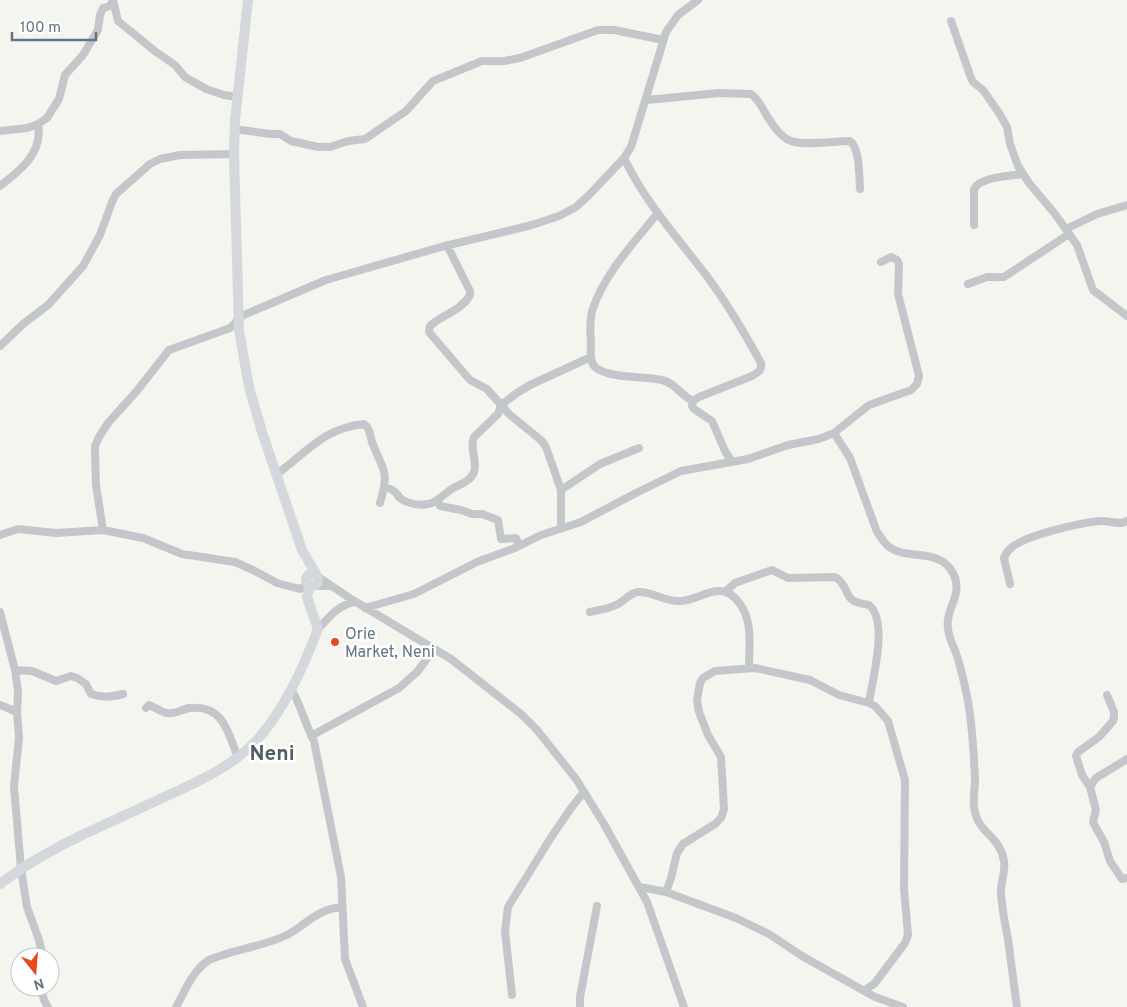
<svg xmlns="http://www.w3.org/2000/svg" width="1127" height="1007" font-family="Overpass,sans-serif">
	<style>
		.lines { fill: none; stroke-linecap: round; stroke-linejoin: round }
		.minor { stroke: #c4c7ca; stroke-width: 8 }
		.major { stroke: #d4d8dc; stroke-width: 10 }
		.poi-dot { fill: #e64b1f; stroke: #fff; stroke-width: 2 }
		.labels { text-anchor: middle; stroke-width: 5; stroke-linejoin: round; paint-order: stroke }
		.poi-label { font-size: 16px; fill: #637582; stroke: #fff; text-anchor: start }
		.district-label { font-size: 21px; font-weight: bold; fill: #515e67; stroke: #fff }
	</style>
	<rect width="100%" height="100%" fill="#f5f5f0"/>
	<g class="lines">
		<path class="minor" d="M113 0 118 21 156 52 175 65 185 77 206 89 224 95 237 97
			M951 21 971 78 973 82 983 90 999 113 1007 127 1010 144 1018 166 1029 183 1055 214 1077 245 1093 290 1127 316
			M647 100 719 93 751 94C760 100 763 111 769 119 774 127 782 138 791 141 803 146 836 141 850 141 860 148 859 176 860 189
			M235 129 270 134H280L291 141 318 147H330L348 141 365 139 406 111 433 81 482 61H504L520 58 598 30H614L663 40
			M0 131 27 128 38 124 47 118 59 99 65 75 83 55 98 30 100 15 103 8 110 6 113 0
			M624 158C645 202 677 237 706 275 727 303 744 332 761 363 762 371 758 372 752 376L699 397 693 401 692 406 694 409 712 421 725 451 732 462
			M0 186C21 170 43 153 38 124
			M657 214C633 244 604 274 592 311 590 320 590 332 591 342 591 349 589 361 595 367 609 379 645 376 662 380 676 383 681 396 693 401
			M974 225V189C980 177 1010 176 1023 174
			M1066 229 1097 214 1127 205
			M447 245 470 291V295C462 310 442 315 430 326L429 332 470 380 487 389 509 414 542 441 546 447 561 490V527
			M968 284 987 277H1004L1069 234
			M0 346 23 324 48 305 83 266 100 235 112 202 116 194 150 164 160 159 180 155 234 154
			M834 433 850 458 877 532C881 537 884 543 889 547 909 561 939 547 953 573 965 597 942 609 949 634 951 643 956 651 958 659 963 677 968 697 970 715 973 736 974 758 975 779 975 788 973 797 974 806 976 833 1000 835 1004 861 1006 872 1000 883 1001 894 1002 909 1005 924 1008 939 1011 962 1014 984 1017 1007
			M277 474C307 452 324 428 364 424 370 428 370 435 372 442 383 471 390 470 380 503
			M385 487C388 488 393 490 395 492 397 493 398 496 400 498 410 506 428 507 437 500 443 496 447 492 453 488 461 484 471 481 474 472 478 462 469 449 474 437L498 414 501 405 517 393 530 385 591 357
			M561 490 600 464 639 448
			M438 500 440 506 461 510 472 514H482L498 520 501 539 516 538 519 546
			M103 530 96 485 95 454V446L99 437 108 423 136 392 169 350 230 328 235 323 239 317 326 280 441 247 532 225 559 216 576 207 590 194 624 158 631 147 666 32 678 15 698 0
			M0 535 18 529 56 533 103 530 143 538 182 554 235 562 253 570 277 583 300 589 308 584
			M317 576 351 599 451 659 521 714 537 730 576 779 604 824 647 902 684 1007
			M1010 584 1004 558C1006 554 1007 551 1011 548 1025 535 1080 523 1100 521 1109 520 1119 526 1127 521
			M315 586H331
			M726 591 735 583 772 570 788 578 834 577 837 578C853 592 840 601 869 605 889 621 872 681 869 703
			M365 608 414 594 477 562 515 548 541 535 581 522 636 493 681 471 748 459 788 445 819 439 834 433 869 405 911 390 917 384 919 376 898 294 899 264 897 260 891 257 881 262
			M0 612 15 670 18 692 17 712 19 738 14 786 21 869 27 907 39 940 43 957
			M590 612C598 610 608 609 616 605 624 602 629 593 638 592 652 591 665 602 679 601 694 601 706 591 719 591 727 591 731 594 736 599 754 618 749 644 749 668
			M318 629C329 617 338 605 355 602
			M15 670 32 671 56 681 71 676 77 678 86 684 91 694C103 698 111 697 123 694
			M291 689C301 705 305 724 314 741L341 877 345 959 363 1007
			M0 705 17 712
			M146 708 149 705C155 707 161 712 167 713 174 715 183 709 189 708 224 704 228 733 238 758
			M311 736 399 688 417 672 434 649
			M1127 759 1096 778 1090 787 1096 810 1093 822 1095 826 1104 842 1110 861 1122 879 1127 878
			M1090 787 1082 775 1076 756 1078 752 1099 737 1113 721 1114 717V712L1107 695
			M640 887 666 892 736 918 769 934 802 956 875 997 903 1007
			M666 892 671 878 677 853 683 844 715 824 721 818 724 809 721 757 708 735 699 712 697 700 700 683 703 678 715 671 755 668 810 680 839 695 869 703 875 706 888 721 905 780 904 888 908 935 905 943 875 983 864 991
			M41 987 44 1000 48 1007
			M512 995 505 931 508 907 550 839 571 808 584 792
			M176 1007C185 991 193 970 209 960 234 949 262 947 287 935 307 924 317 909 342 907
			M580 1007V997L597 906"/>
		<path class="major" d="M248 0 235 120 234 154 239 330 249 387 262 432 302 550 316 574
			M306 580a6 6 0 1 1 12 0a6 6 0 1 1-12 0Z
			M0 884C48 847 103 826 158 800 192 784 228 770 255 742 284 711 303 668 318 629L307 597 310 585"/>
	</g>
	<circle class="poi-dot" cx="335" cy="642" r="5"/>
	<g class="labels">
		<g class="poi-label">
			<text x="345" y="639">Orie<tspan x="345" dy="18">Market, Neni</tspan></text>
		</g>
		<g class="district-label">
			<text x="272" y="760">Neni</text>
		</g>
	</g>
	<g transform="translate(35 972) rotate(163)"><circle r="24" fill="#ffffff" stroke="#c1c8cd"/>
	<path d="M0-4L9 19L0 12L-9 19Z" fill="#e64b1f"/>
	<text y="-8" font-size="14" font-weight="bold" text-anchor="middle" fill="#637582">N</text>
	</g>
	<path d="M12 32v8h84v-8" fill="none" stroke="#637582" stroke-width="2.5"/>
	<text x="20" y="32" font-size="15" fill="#637582" stroke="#ffffff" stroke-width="4" paint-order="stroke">100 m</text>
</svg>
